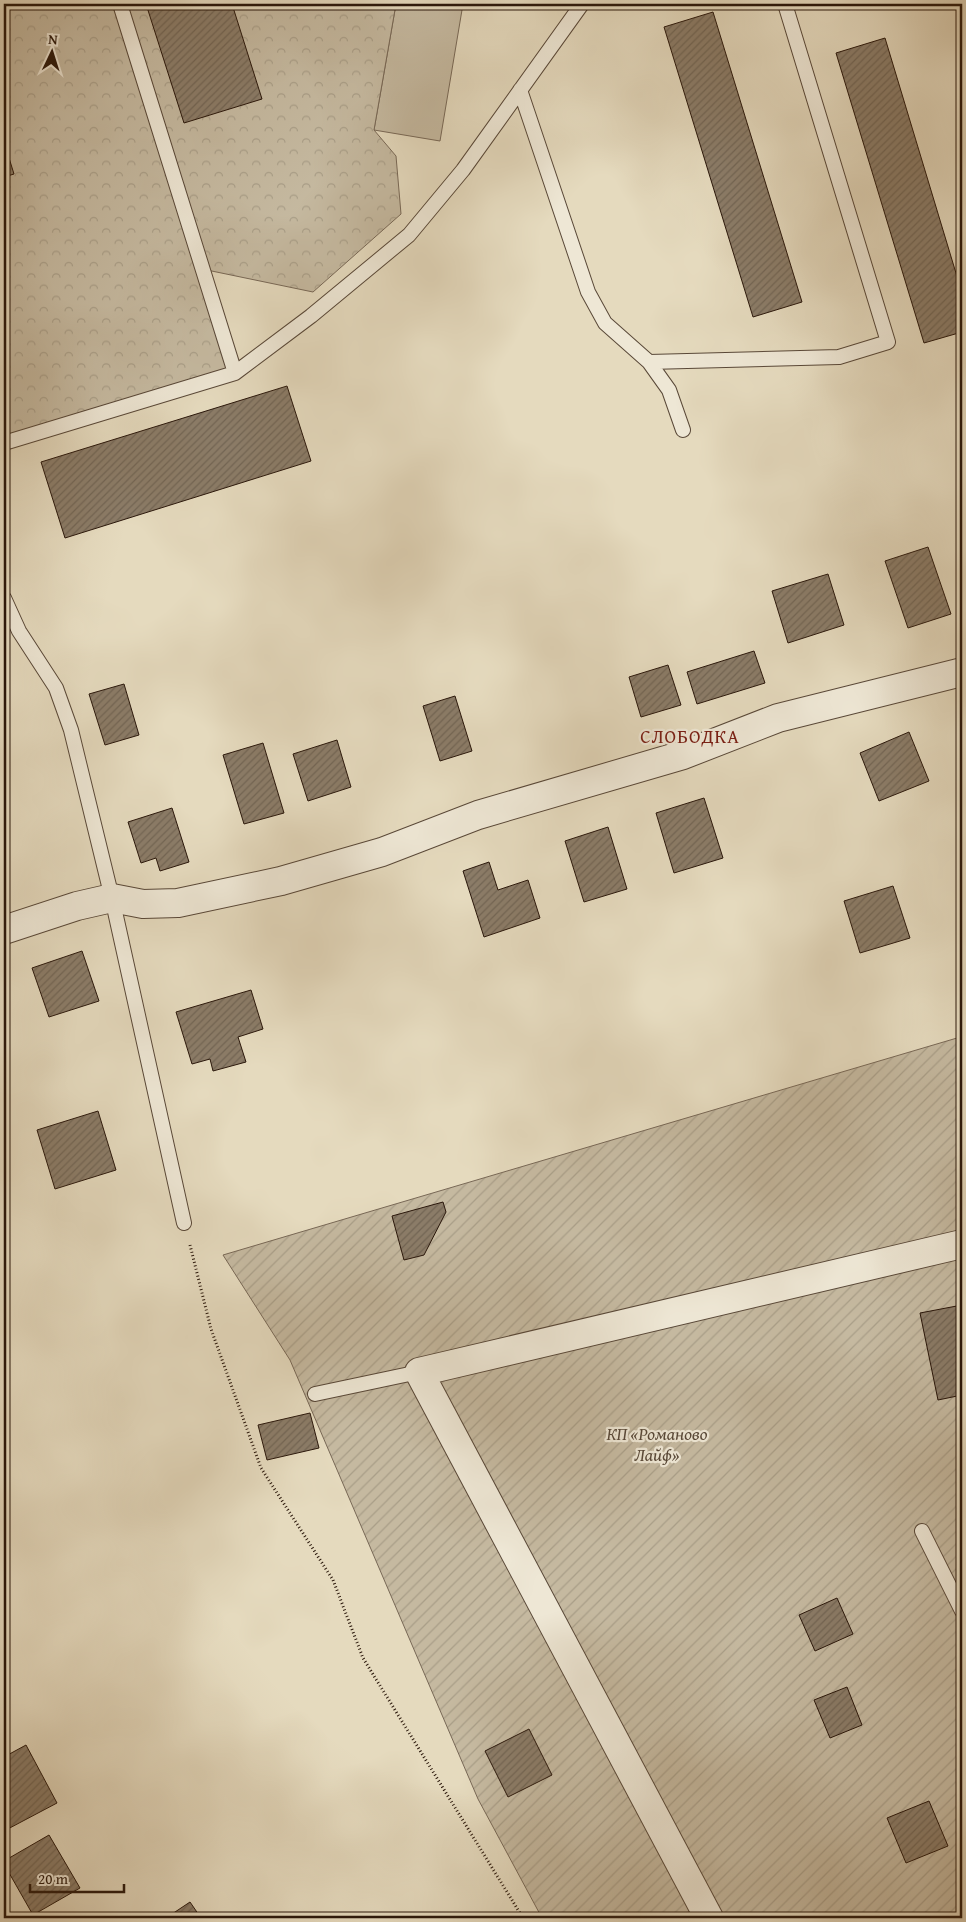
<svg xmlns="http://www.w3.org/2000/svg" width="966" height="1922" font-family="'Gentium Book Plus',serif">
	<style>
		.grass { fill: #c5b9a0; stroke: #786856 }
		.forest { fill: url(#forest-crowns); stroke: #786856 }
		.garden { fill: url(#garden-furrows); stroke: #786856 }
		.building { fill: url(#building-hatch); stroke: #2a170b }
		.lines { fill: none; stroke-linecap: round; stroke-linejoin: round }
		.service-casing { stroke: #594838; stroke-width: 16 }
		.minor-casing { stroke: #594838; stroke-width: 30 }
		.path { stroke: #2a170b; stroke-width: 3; stroke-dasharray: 1 2.5; stroke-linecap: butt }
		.service { stroke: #eee7d5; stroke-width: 14 }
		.minor { stroke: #eee7d5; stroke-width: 28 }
		.labels { text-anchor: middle; stroke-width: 4.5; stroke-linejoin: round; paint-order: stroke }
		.park-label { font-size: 18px; font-style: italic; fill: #584838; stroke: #eee7d5 }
		.neighbourhood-label { font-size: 19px; letter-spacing: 1px; fill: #7a1f14; stroke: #eee7d5 }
	</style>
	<defs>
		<pattern id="forest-crowns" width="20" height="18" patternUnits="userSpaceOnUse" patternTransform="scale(1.25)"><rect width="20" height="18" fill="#c5b9a0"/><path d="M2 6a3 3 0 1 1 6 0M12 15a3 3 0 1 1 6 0" fill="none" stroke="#a99e88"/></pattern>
		<pattern id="garden-furrows" width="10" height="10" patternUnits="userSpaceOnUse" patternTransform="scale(1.25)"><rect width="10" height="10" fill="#c5b9a0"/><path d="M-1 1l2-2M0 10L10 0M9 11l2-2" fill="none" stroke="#a99e88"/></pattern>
		<pattern id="building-hatch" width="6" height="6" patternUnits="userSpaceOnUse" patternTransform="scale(1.25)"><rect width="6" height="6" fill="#8b7c68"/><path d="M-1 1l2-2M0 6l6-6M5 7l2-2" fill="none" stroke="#726554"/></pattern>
	</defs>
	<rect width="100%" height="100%" fill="#e5dabe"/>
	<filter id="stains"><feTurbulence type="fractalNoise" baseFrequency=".004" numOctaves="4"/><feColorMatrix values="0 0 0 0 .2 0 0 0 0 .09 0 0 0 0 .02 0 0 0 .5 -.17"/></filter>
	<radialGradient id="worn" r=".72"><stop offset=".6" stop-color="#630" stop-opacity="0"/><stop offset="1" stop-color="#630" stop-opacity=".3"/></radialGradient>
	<path class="grass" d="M396 4H463L440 141 374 130Z"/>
	<path class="forest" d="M4 4H396L374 130 396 156 401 214 313 292 202 269 235 373 4 443Z"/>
	<path class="garden" d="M957 1038 962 1055V1918H542L478 1799 290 1360 223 1255Z"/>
	<path class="building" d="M146 4H232L262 99 184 123Z
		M713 12 802 302 753 317 664 27Z
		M885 38 962 293V332L924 343 836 53Z
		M4 142 14 174 4 177Z
		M287 386 311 461 65 538 41 462Z
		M928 547 951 614 908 628 885 561Z
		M828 574 844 625 788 643 772 591Z
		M754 651 765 683 697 704 687 672Z
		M668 665 681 705 641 717 629 677Z
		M124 684 139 735 105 745 89 694Z
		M455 696 472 751 440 761 423 706Z
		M909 732 929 781 879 801 860 753Z
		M337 740 351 787 308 801 293 754Z
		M263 743 284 813 244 824 223 755Z
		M704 798 723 858 674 873 656 813Z
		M172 808 189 862 160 871 156 858 141 863 128 822Z
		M608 827 627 889 584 902 565 841Z
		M489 862 498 890 528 880 540 918 484 937 463 871Z
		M893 886 910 938 860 953 844 901Z
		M82 951 99 1001 49 1017 32 968Z
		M251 990 263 1029 238 1037 246 1062 213 1071 210 1059 192 1064 176 1012Z
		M98 1111 116 1170 55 1189 37 1130Z
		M443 1202 446 1212 424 1255 404 1260 392 1216Z
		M962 1305V1395L938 1400 920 1313Z
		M310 1413 319 1448 267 1460 258 1425Z
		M837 1598 853 1634 815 1651 799 1615Z
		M847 1687 862 1725 830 1738 814 1700Z
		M529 1729 552 1775 508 1797 485 1751Z
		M26 1745 57 1803 4 1831V1757Z
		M929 1801 948 1846 906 1863 887 1818Z
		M49 1835 80 1888 33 1915 4 1864V1861Z
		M190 1902 201 1918H166Z"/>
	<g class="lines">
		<g class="service-casing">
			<path id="service" d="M120 4 235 373
				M520 90 588 292 605 323 649 362 669 390 683 430
				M649 362 839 357 888 342 785 4
				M4 443 235 373 311 316 409 235 463 170 582 4
				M4 598 19 631 56 688 71 730 112 898 184 1223
				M315 1394 419 1372
				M922 1531 962 1611"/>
		</g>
		<g class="minor-casing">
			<path id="minor" d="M4 930 77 906 112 898 143 904 178 903 281 881 382 852 478 815 683 755 778 718 962 672
				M709 1918 419 1372 962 1244"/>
		</g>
		<path class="path" d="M190 1245 211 1329 261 1468 333 1580 363 1658 523 1918"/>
		<use href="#service" class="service"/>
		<use href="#minor" class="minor"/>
	</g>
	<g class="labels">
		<g class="park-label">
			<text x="657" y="1440">КП «Романово<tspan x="657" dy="21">Лайф»</tspan></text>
		</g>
		<g class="neighbourhood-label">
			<text x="690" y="743">СЛОБОДКА</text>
		</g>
	</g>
	<rect width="966" height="1922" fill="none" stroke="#e5dabe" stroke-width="20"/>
	<rect x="5" y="5" width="956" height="1912" fill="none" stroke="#2a170b" stroke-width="2.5"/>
	<rect x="10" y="10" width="946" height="1902" fill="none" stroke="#2a170b"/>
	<g transform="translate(52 52) rotate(4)" stroke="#eee7d5" stroke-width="4" paint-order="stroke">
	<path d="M0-4L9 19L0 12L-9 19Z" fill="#2a170b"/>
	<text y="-8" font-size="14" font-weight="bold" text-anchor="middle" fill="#2a170b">N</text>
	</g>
	<path d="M30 1884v8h94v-8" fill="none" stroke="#2a170b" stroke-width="2.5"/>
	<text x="38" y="1884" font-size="15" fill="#2a170b" stroke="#eee7d5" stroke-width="4" paint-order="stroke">20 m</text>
	<rect width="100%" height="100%" filter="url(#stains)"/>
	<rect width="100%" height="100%" fill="url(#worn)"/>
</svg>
